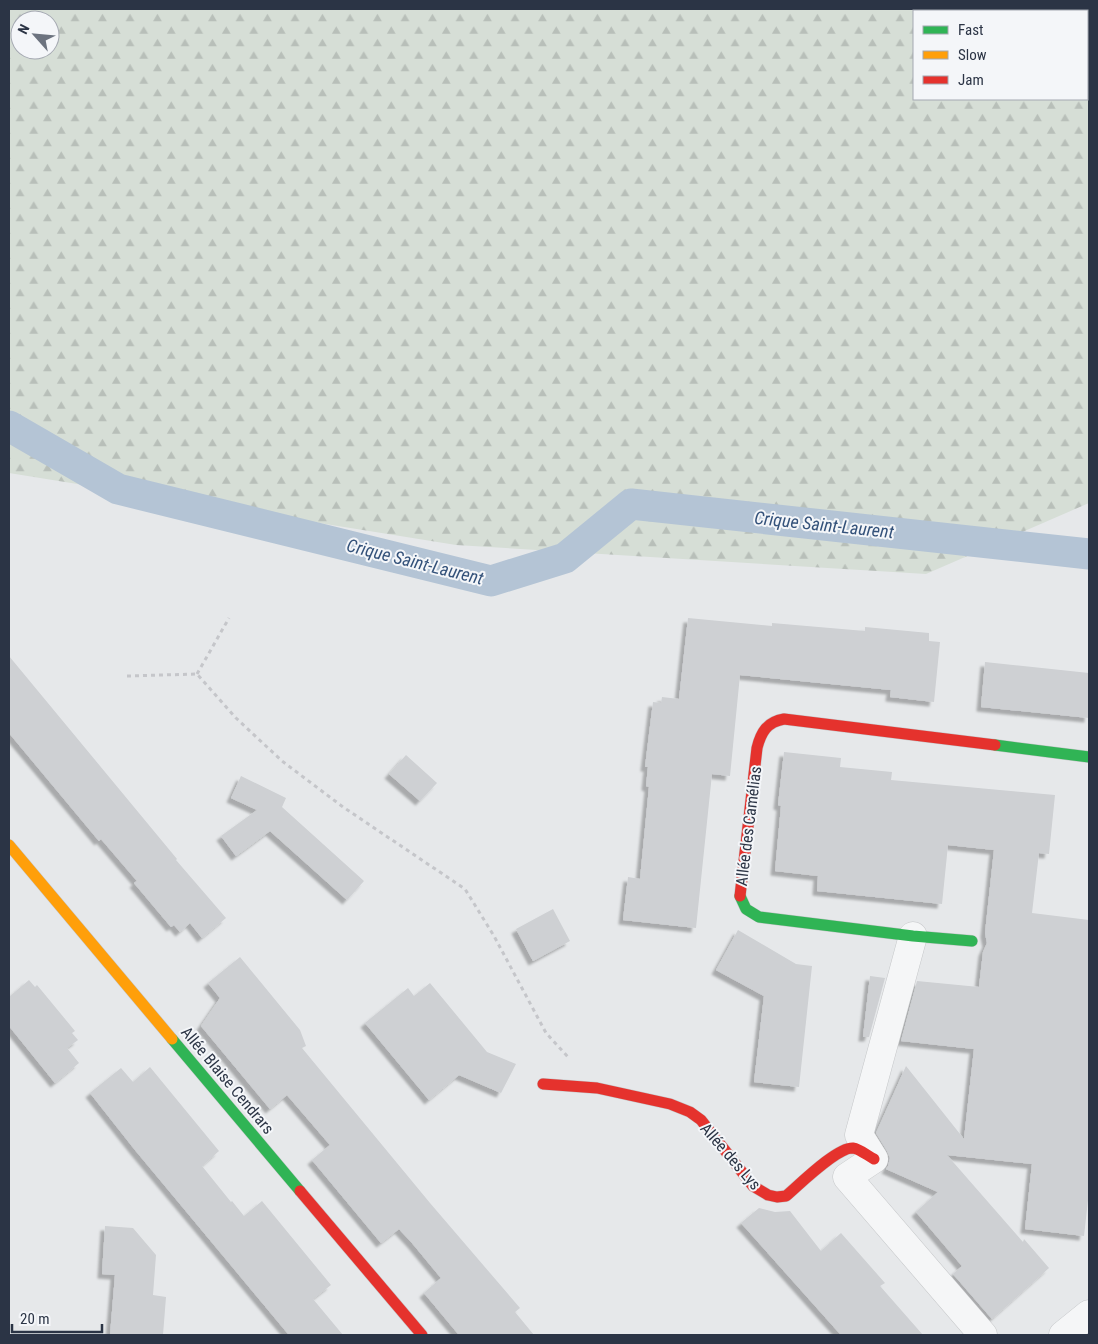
<svg xmlns="http://www.w3.org/2000/svg" width="1098" height="1344" font-family="'Roboto Condensed',sans-serif">
	<style>
		.forest { fill: url(#forest-firs); fill-rule: evenodd }
		.lines { fill: none; stroke-linecap: round; stroke-linejoin: round }
		.canal { stroke: #b4c4d5; stroke-width: 31 }
		.building { fill: #ced0d3; filter: url(#shadow) }
		.street-casing { stroke: #c4c6c8; stroke-width: 29 }
		.fast-casing { stroke: #c4c6c8; stroke-width: 12 }
		.slow-casing { stroke: #c4c6c8; stroke-width: 12 }
		.jam-casing { stroke: #c4c6c8; stroke-width: 12 }
		.path { stroke: #c5c6ca; stroke-width: 3; stroke-dasharray: 4 4; stroke-linecap: butt }
		.street { stroke: #f5f6f7; stroke-width: 28 }
		.fast { stroke: #30b455; stroke-width: 11 }
		.slow { stroke: #ff9f0a; stroke-width: 11 }
		.jam { stroke: #e5322d; stroke-width: 11 }
		.labels { text-anchor: middle; stroke-width: 4; stroke-linejoin: round; paint-order: stroke }
		.street-label { font-size: 16px; fill: #2b3445; stroke: #f4f6f9 }
		.water-label { font-size: 18px; font-style: italic; fill: #34527a; stroke: #f4f6f9 }
	</style>
	<defs>
		<pattern id="forest-firs" width="22" height="20" patternUnits="userSpaceOnUse" patternTransform="scale(1.25)"><rect width="22" height="20" fill="#d6ded6"/><path d="M5 1l3.5 6h-7zM16 11l3.5 6h-7z" fill="#b8bfb9"/></pattern>
		<filter id="shadow"><feDropShadow dx="-4.5" dy="4.5" stdDeviation="1" flood-color="#0004"/></filter>
	</defs>
	<rect width="100%" height="100%" fill="#e6e8ea"/>
	<path class="forest" d="M9 9H1089V503L926 574 456 545 9 473ZM914 11H1087V99H914ZM20 20H50V50H20Z"/>
	<g class="lines">
		<path class="canal" d="M9 426 118 489 491 581 565 558 631 504 1089 554"/>
	</g>
	<path class="building" d="M688 618 772 626V623L865 631V627L929 633V641L940 642 934 702 890 697 891 690 740 675 730 776 712 774 696 928 623 920 628 877 640 879 649 787 646 786 648 767H645L653 702 661 703 662 697 679 699Z
		M9 656 177 859 176 860 226 918 202 938 190 923 180 932 174 925 171 927 134 883 137 881 101 839 99 841 9 733Z
		M985 662 1089 673V718L981 707Z
		M784 752 841 758 840 767 892 772 891 780 1055 795 1049 854 1039 853 1032 913 1089 920V1191L1084 1236 1025 1229 1032 1164 947 1155 1023 1242 1024 1239 1049 1268 992 1319 953 1274 962 1266 916 1212 938 1192 886 1169 888 1166 890 1158 887 1151 876 1133 906 1066 964 1139 974 1049 901 1041 917 981 979 987 983 952 987 943 985 933 994 850 948 845 942 904 817 891 818 876 775 871 781 806 778 805Z
		M406 755 437 783 420 801 389 774Z
		M241 776 286 798 282 807 364 881 347 900 270 831 236 856 221 836 257 810 231 798Z
		M553 909 570 941 533 961 516 929Z
		M738 930 796 964 812 966 799 1087 754 1082 764 996 716 970Z
		M240 957 300 1030 306 1046 302 1048 430 1203 520 1308 515 1312 534 1335H459L424 1293 441 1278 412 1243 399 1229 381 1243 312 1160 330 1145 287 1095 270 1109 201 1026 220 998 208 983Z
		M870 976 885 978 869 1037H863Z
		M29 980 35 987 37 985 75 1031 72 1033 78 1040 67 1048 79 1063 55 1083 9 1026V997Z
		M430 983 487 1052 516 1064 501 1093 459 1075 429 1100 365 1023 408 988 414 996Z
		M150 1067 219 1151 202 1166 231 1202 232 1201 244 1216 262 1201 331 1285 313 1299 343 1335H289L135 1150 90 1093 121 1068 133 1082Z
		M759 1208 775 1212 790 1211 821 1251 841 1233 885 1283 880 1286 923 1335H841L741 1223Z
		M105 1226 133 1228 156 1255 153 1295 166 1297 163 1335H110L115 1275 102 1274Z"/>
	<g class="lines">
		<g class="street-casing">
			<path id="street" d="M913 936 859 1135 874 1159 847 1177 983 1335
				M1063 1335 1089 1314"/>
		</g>
		<g class="fast-casing">
			<path id="fast" d="M995 745 1089 757
				M740 896 746 909 759 917 913 936 972 941
				M172 1039 300 1191"/>
		</g>
		<g class="slow-casing">
			<path id="slow" d="M9 845 172 1039"/>
		</g>
		<g class="jam-casing">
			<path id="jam" d="M740 896 757 748C761 732 767 722 784 719L995 745
				M543 1084 597 1088 670 1104 690 1112 701 1120 753 1186 768 1195 777 1197 786 1196C799 1185 837 1147 853 1148 860 1149 868 1156 874 1159
				M300 1191 422 1335"/>
		</g>
		<path class="path" d="M197 674 229 618
			M127 676 197 674 236 718 282 761 343 807 465 889 494 936 546 1033 568 1057"/>
		<use href="#street" class="street"/>
		<use href="#fast" class="fast"/>
		<use href="#slow" class="slow"/>
		<use href="#jam" class="jam"/>
	</g>
	<g class="labels">
		<g class="street-label">
			<text transform="translate(748 826) rotate(-83)" y="6">Allée des Camélias</text>
			<text transform="translate(228 1080) rotate(50)" y="6">Allée Blaise Cendrars</text>
			<text transform="translate(731 1156) rotate(49)" y="6">Allée des Lys</text>
		</g>
		<g class="water-label">
			<text transform="translate(824 525) rotate(6)" y="6">Crique Saint-Laurent</text>
			<text transform="translate(415 562) rotate(14)" y="6">Crique Saint-Laurent</text>
		</g>
	</g>
	<rect width="1098" height="1344" fill="none" stroke="#2b3445" stroke-width="20"/>
	<rect x="913" y="10" width="175" height="90" fill="#f4f6f9" stroke="#a4a8b1"/>
	<rect x="923" y="26" width="25" height="8" fill="#30b455" stroke="#a4a8b1"/>
	<text x="958" y="35" font-size="15" fill="#2b3445">Fast</text>
	<rect x="923" y="51" width="25" height="8" fill="#ff9f0a" stroke="#a4a8b1"/>
	<text x="958" y="60" font-size="15" fill="#2b3445">Slow</text>
	<rect x="923" y="76" width="25" height="8" fill="#e5322d" stroke="#a4a8b1"/>
	<text x="958" y="85" font-size="15" fill="#2b3445">Jam</text>
	<g transform="translate(35 35) rotate(297)"><circle r="24" fill="#f4f6f9" stroke="#a4a8b1"/>
	<path d="M0-4L9 19L0 12L-9 19Z" fill="#6c737f"/>
	<text y="-8" font-size="14" font-weight="bold" text-anchor="middle" fill="#2b3445">N</text>
	</g>
	<path d="M12 1324v8h90v-8" fill="none" stroke="#2b3445" stroke-width="2.5"/>
	<text x="20" y="1324" font-size="15" fill="#2b3445" stroke="#f4f6f9" stroke-width="4" paint-order="stroke">20 m</text>
</svg>
